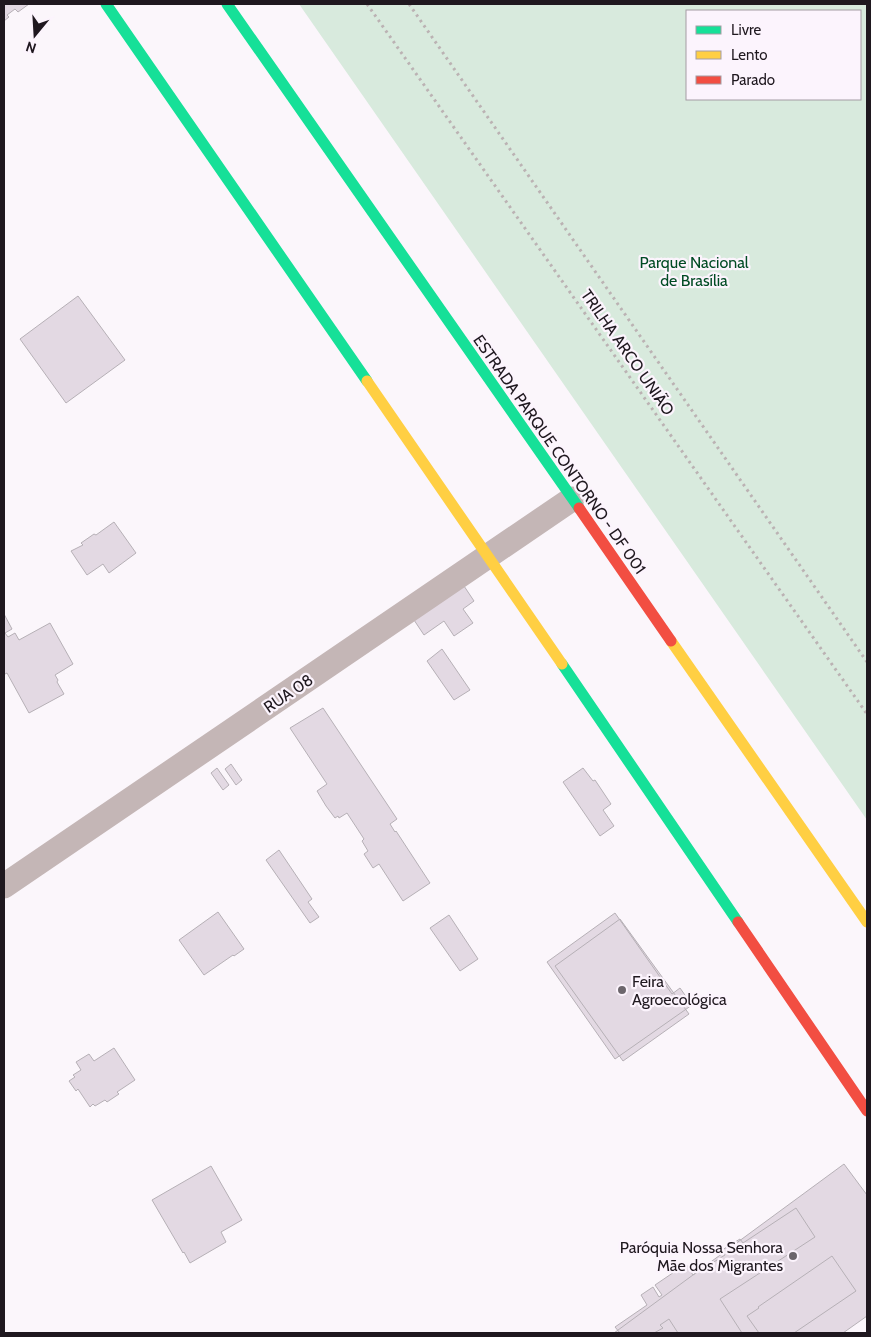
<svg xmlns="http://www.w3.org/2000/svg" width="871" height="1337" font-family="Cabin,sans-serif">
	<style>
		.green { fill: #d8eadd; fill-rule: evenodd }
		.building { fill: #e3d9e3; stroke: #b6b0b6 }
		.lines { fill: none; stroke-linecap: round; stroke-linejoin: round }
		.path { stroke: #bbb2b3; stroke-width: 3; stroke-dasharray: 2.5 4; stroke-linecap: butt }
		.street { stroke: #c4b6b6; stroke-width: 25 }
		.fast { stroke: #16e098; stroke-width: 11 }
		.slow { stroke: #ffcf43; stroke-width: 11 }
		.jam { stroke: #f24e42; stroke-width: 11 }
		.poi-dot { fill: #6c666c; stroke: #fcf4fd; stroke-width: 2 }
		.labels { text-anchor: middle; stroke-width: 4.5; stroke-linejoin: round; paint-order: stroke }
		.park-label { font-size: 16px; fill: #004b24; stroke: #fcf4fd }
		.street-label { font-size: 16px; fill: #1f181f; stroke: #fcf4fd }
		.poi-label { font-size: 16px; fill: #1f181f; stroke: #fcf4fd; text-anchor: start }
	</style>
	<rect width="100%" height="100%" fill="#fbf6fb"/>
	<path class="green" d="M299 4H867V820ZM687 11H860V99H687Z"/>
	<path class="building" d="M4 4H29L18 12 15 9 7 15 9 17 4 21Z
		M78 296 125 360 66 403 20 339Z
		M114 522 136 553 109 573 103 564 87 575 71 551 83 545 81 543 94 534 96 535Z
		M464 586 474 601 463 609 473 623 454 636 444 621 424 635 414 620Z
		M4 614 12 629 5 633 8 637 15 633 19 640 50 623 73 664 55 675 58 680 57 682 64 694 29 713 7 673 5 674 4 673Z
		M442 649 470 690 454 700 427 661Z
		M323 708 397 819 390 824 395 832 396 831 430 883 403 901 379 864 373 868 364 854 368 851 362 841 364 839 347 813 339 818 338 816 335 818 326 806 317 791 327 784 290 728Z
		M231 764 242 780 236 785 225 769Z
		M217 768 229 785 223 790 211 773Z
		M583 768 593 781 595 780 611 804 603 810 614 826 600 836 563 782Z
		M279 850 312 899 308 902 319 917 310 923 266 860Z
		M218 912 244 949 234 956 233 955 204 975 179 940Z
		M615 913 672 994 680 988 692 1005 615 1059 547 962Z
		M449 915 478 959 460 971 430 928Z
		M620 919 689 1014 623 1061 555 966Z
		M114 1048 135 1080 117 1092 119 1094 107 1102 105 1100 95 1106 93 1104 90 1107 78 1089 76 1091 69 1081 75 1077 73 1075 81 1070 76 1062 89 1054 94 1061Z
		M844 1164 867 1195V1316L843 1333H614Z
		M211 1166 242 1220 221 1232 226 1242 190 1263 184 1252 183 1253 152 1200Z
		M796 1208 815 1237 720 1299 742 1333H678L669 1319 660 1325 663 1328 654 1333H620L615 1327 647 1305 641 1295 653 1287 659 1297 662 1295 655 1285 686 1264 693 1275 725 1255 722 1250 740 1239 743 1243Z
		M832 1256 856 1291 794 1333H759L747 1316 759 1308 758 1307Z"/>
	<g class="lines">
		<path class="path" d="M367 4 867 714
			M409 4 867 662"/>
		<path class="street" d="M4 886 572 499"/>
		<path class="fast" d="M106 4 367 381
			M227 4 579 508
			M562 664 738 922"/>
		<path class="slow" d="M367 381 562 664
			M671 641 867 922"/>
		<path class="jam" d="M579 508 671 641
			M738 922 867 1111"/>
	</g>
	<g class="poi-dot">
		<circle cx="622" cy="990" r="5"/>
		<circle cx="793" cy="1256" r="5"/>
	</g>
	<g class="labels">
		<g class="park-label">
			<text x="694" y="268">Parque Nacional<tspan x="694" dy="18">de Brasília</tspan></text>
		</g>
		<g class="street-label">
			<text transform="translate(628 352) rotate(55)" y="6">TRILHA ARCO UNIÃO</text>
			<text transform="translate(560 454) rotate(55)" y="6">ESTRADA PARQUE CONTORNO - DF 001</text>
			<text transform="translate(288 693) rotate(-34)" y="6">RUA 08</text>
		</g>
		<g class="poi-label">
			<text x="632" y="987">Feira<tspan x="632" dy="18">Agroecológica</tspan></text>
			<text x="783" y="1253" text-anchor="end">Paróquia Nossa Senhora<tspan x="783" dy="18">Mãe dos Migrantes</tspan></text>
		</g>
	</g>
	<rect width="871" height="1337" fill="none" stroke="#1f181f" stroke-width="10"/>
	<rect x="686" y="10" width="175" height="90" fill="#fcf4fd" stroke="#a49ca4"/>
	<rect x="696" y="26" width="25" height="8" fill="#16e098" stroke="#a49ca4"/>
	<text x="731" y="35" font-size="15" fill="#1f181f">Livre</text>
	<rect x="696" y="51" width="25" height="8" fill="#ffcf43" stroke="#a49ca4"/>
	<text x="731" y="60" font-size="15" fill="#1f181f">Lento</text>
	<rect x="696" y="76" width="25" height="8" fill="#f24e42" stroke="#a49ca4"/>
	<text x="731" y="85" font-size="15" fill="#1f181f">Parado</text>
	<g transform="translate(35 35) rotate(198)" stroke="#fcf4fd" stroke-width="4" paint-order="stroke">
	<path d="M0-4L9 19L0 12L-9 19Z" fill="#1f181f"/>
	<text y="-8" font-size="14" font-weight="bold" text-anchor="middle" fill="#1f181f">N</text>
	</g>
</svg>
